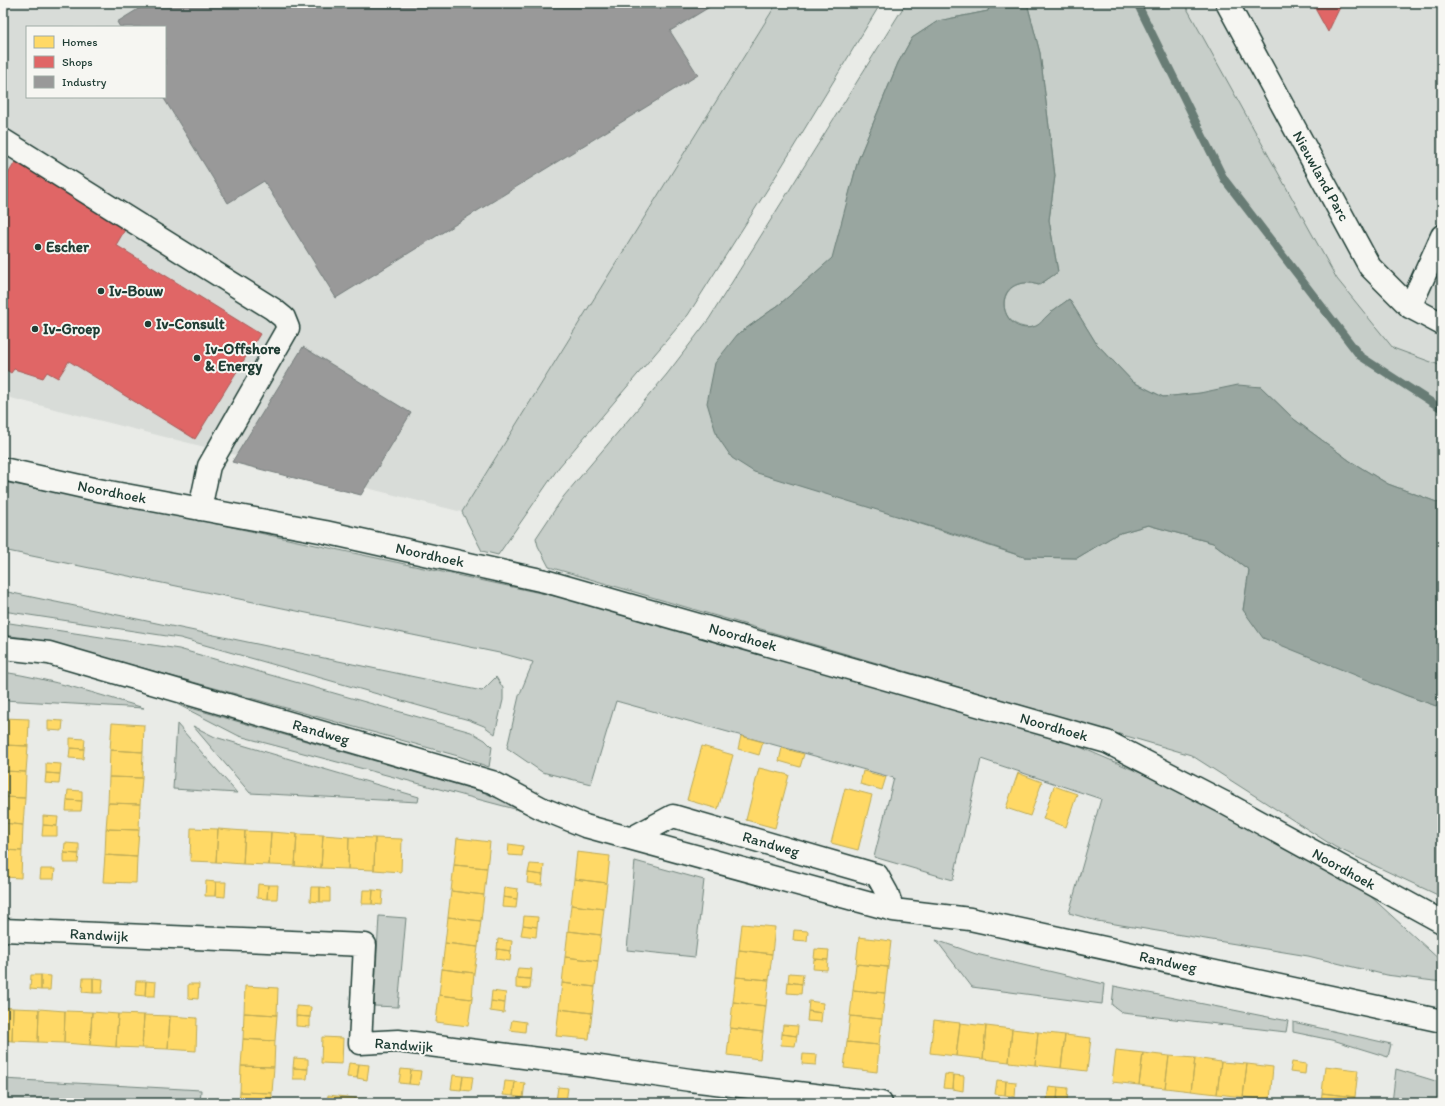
<svg xmlns="http://www.w3.org/2000/svg" width="1445" height="1106" font-family="Itim,sans-serif">
	<style>
		.built { fill: #d8dcd8; fill-rule: evenodd }
		.green { fill: #c7cec9; stroke: #73867e }
		.water { fill: #99a6a0; stroke: #687c75 }
		.homes { fill: #ffd966; stroke: #bcaa57 }
		.shops { fill: #e06666; stroke: #a65a57 }
		.industry { fill: #999; stroke: #747d7b }
		.lines { fill: none; stroke-linecap: round; stroke-linejoin: round }
		.stream { stroke: #687c75; stroke-width: 8 }
		.minor-casing { stroke: #1f3d34; stroke-width: 25 }
		.minor { stroke: #f6f6f2; stroke-width: 22 }
		.poi-dot { fill: #1f3d34; stroke: #f6f6f2; stroke-width: 1.5 }
		.labels { text-anchor: middle; stroke-width: 4; stroke-linejoin: round; paint-order: stroke }
		.street-label { font-size: 15px; fill: #1f3d34; stroke: #f6f6f2 }
		.poi-label { font-size: 15px; font-weight: bold; fill: #1f3d34; stroke: #f6f6f2; text-anchor: start }
	</style>
	<rect width="100%" height="100%" fill="#e9ebe7"/>
	<filter id="ink" filterUnits="userSpaceOnUse"><feTurbulence type="fractalNoise" baseFrequency=".025" numOctaves="2"/><feDisplacementMap in="SourceGraphic" scale="8" xChannelSelector="R" yChannelSelector="G"/><feConvolveMatrix kernelMatrix="1 2 1 2 8 2 1 2 1" color-interpolation-filters="sRGB"/></filter>
	<g filter="url(#ink)">
		<path class="built" d="M3 3H777L462 512 3 396ZM27 27H165V97H27Z
			M1180 3H1442V373L1387 357 1332 287Z"/>
		<path class="green" d="M777 3H881L779 171 688 315 559 467 498 555 482 551 462 512Z
			M906 3H990L988 11 938 21 912 38 898 63 858 160 833 258 780 304 737 335 899 517 1024 557 1077 558 1117 534 1148 525 1213 543 1249 570 1243 610 1405 695 1442 708V897L1335 847 1191 755 549 567 538 546 536 538 564 496 667 374 709 319Z
			M1027 3H1184L1337 279 1393 348 1442 366V504L1388 484 1350 461 1295 420 1261 387 1163 397 1133 382 1096 343 1069 299C1062 305 1053 309 1047 316 1044 319 1042 323 1039 325 1034 328 1028 328 1024 327 997 322 998 285 1024 283 1029 282 1034 284 1039 285L1058 272 1049 220 1055 176 1040 53Z
			M3 482 208 522 667 620 1005 715 1185 792 1367 893 1442 962V982L1386 975 1308 956 1097 921 1069 913 1101 799 981 759 953 880 874 857 894 778 616 701 591 784 542 772 507 748 519 696 533 662 504 654 3 550Z
			M3 591 482 691 496 677 503 688V700L495 734 484 726 469 720 180 638 3 611Z
			M3 622 179 649 471 732 485 740 492 747 489 767 458 756 132 665 27 638 3 635Z
			M3 672C51 679 97 694 144 708L3 700Z
			M177 704 483 792 530 813 239 736Z
			M177 724 237 793 173 789Z
			M193 726 215 737 419 797 418 802 250 793Z
			M635 861 704 880 695 957 627 950Z
			M379 916 406 918 398 1007 374 1006Z
			M936 940 976 954 1104 984 1102 1004 972 987Z
			M1114 986 1288 1021 1286 1032 1123 1013 1112 1005Z
			M1293 1022 1391 1044 1388 1057 1336 1041 1293 1032Z
			M1396 1069 1442 1083V1103H1392Z
			M3 1079 201 1090 200 1103H3Z"/>
		<path class="water" d="M990 3H1027L1040 53 1055 176 1049 220 1058 272 1039 285C1034 284 1029 282 1024 283 990 286 1003 338 1036 326 1041 324 1043 319 1047 316 1053 309 1062 305 1069 299L1096 343 1133 382 1163 397 1200 393 1238 385 1261 387 1295 420 1350 461 1388 484 1442 504V708L1405 695 1263 638 1243 610 1249 570 1213 543 1148 525 1117 534 1077 558 1024 557 968 538 754 472 732 458 717 436 707 403 715 363 737 335 780 304 832 258 858 160 898 63 912 38 938 21 988 11Z"/>
		<path class="homes" d="M3 718 29 719 28 746 3 745Z
			M48 720 63 721 62 731 48 730Z
			M112 723 144 725 143 752 110 750Z
			M741 736 763 742 759 755 738 749Z
			M70 738 85 739 84 749 70 748Z
			M3 745 28 746 26 772 3 771Z
			M702 746 733 755 718 809 687 800Z
			M70 748 84 749 83 759 69 758Z
			M782 748 804 754 800 767 779 761Z
			M110 750 143 752 142 778 109 777Z
			M46 763 61 764 60 774 46 773Z
			M759 768 789 775 775 828 746 820Z
			M3 771 26 772 25 798 3 797Z
			M863 771 886 777 882 790 860 784Z
			M46 773 60 774 59 784 45 783Z
			M1018 773 1042 782 1030 816 1006 808Z
			M109 777 142 778 140 804 108 803Z
			M1054 786 1077 794 1066 827 1043 819Z
			M845 788 872 795 858 850 831 843Z
			M68 790 82 791V801L67 800Z
			M3 797 25 798 23 825 3 823Z
			M67 800 82 801 81 811H66Z
			M108 803 140 804 139 830 106 829Z
			M43 816 58 817 57 826 43 825Z
			M3 823 23 825 22 851 3 850Z
			M43 825 57 826V836H42Z
			M191 828 218 829 216 862 190 861Z
			M106 829 139 830 137 857 105 855Z
			M218 829 245 831 243 864 216 862Z
			M245 831 271 832 269 865 243 864Z
			M271 832 297 834 295 866 269 865Z
			M297 834 323 835 321 868 295 866Z
			M323 835 349 837 348 869 321 868Z
			M349 837 375 838 374 870 348 869Z
			M375 838 402 839 401 872 374 870Z
			M457 838 490 842 487 868 454 865Z
			M65 843 79 844V854L64 853Z
			M509 844 523 846 522 856 508 855Z
			M3 850 22 851 21 878 3 877Z
			M577 852 610 856 607 883 574 879Z
			M64 853 79 854 78 863H64Z
			M105 855 137 857 136 883 103 882Z
			M530 864 544 865 543 875 528 873Z
			M454 865 487 868 484 895 451 891Z
			M41 869H55L54 879H40Z
			M528 873 543 875 542 885 527 883Z
			M574 879 607 883 604 909 571 905Z
			M206 881 216 882 215 896H205Z
			M216 882H226L225 897 215 896Z
			M258 884 268 885 267 899 257 898Z
			M268 885H278L277 899H267Z
			M311 887H320V902L310 901Z
			M320 887 330 888V902H320Z
			M504 887 518 889 517 899 503 897Z
			M363 890H373L372 904H362Z
			M373 890 383 891 382 905 372 904Z
			M451 891 484 895 481 921 448 917Z
			M503 897 517 899 516 908 502 907Z
			M571 905 604 909 601 935 568 931Z
			M524 916 538 917 537 927 523 925Z
			M448 917 481 921 478 947 445 943Z
			M742 924 775 927 772 954 739 950Z
			M523 925 537 927 536 937 521 935Z
			M794 930 808 931 807 941 793 940Z
			M568 931 601 935 598 961 565 957Z
			M859 937 891 941 888 967 856 964Z
			M498 939 512 941 511 951 497 949Z
			M445 943 478 947 474 973 442 969Z
			M497 949 511 951 510 961 496 959Z
			M815 949 829 950 828 960 814 959Z
			M739 950 772 954 769 980 736 977Z
			M565 957 598 961 595 987 562 983Z
			M814 959 828 960 827 970 813 969Z
			M856 964 888 967 885 993 853 990Z
			M518 968 532 969 531 979 516 978Z
			M442 969 474 973 472 999 439 995Z
			M789 973 803 974 802 984 788 982Z
			M31 975H41V990L30 989Z
			M41 975 51 976 50 990H41Z
			M736 977 769 980 766 1006 733 1002Z
			M83 978H93V993L82 992Z
			M93 978 103 979 102 993H93Z
			M516 978 531 979 530 989 516 988Z
			M136 981H146L145 996 135 995Z
			M146 981 156 982 155 996H145Z
			M788 982 802 984 801 994 787 993Z
			M562 983 595 987 592 1013 559 1009Z
			M188 984H199L198 999 188 998Z
			M245 986 278 988 277 1015 244 1013Z
			M853 990 885 993 882 1019 850 1016Z
			M492 991 506 993 505 1003 491 1001Z
			M439 995 472 999 468 1026 436 1022Z
			M491 1001 505 1003 504 1013 490 1011Z
			M809 1001 823 1003 822 1013 808 1011Z
			M733 1002 766 1006 763 1032 730 1028Z
			M296 1006 311 1007 310 1017 296 1016Z
			M3 1007 13 1008 12 1041 3 1040Z
			M13 1008 39 1009 38 1042 12 1041Z
			M39 1009 65 1011 64 1043 38 1042Z
			M559 1009 592 1013 589 1039 556 1036Z
			M65 1011 92 1012 90 1045 64 1043Z
			M808 1011 822 1013 821 1022 807 1021Z
			M92 1012 118 1014 116 1047 90 1045Z
			M244 1013 277 1015 275 1041 243 1039Z
			M118 1014 144 1015 142 1048 116 1047Z
			M144 1015 170 1016 168 1049 142 1048Z
			M170 1016 197 1018 196 1051 168 1049Z
			M296 1016 310 1017V1027L296 1026Z
			M850 1016 882 1019 879 1045 847 1042Z
			M512 1020 526 1022 525 1032 510 1030Z
			M934 1020 960 1023 956 1056 930 1053Z
			M960 1023 986 1026 983 1059 956 1056Z
			M783 1025 798 1026 797 1036 782 1034Z
			M986 1026 1012 1029 1009 1062 983 1059Z
			M730 1028 763 1032 760 1059 727 1055Z
			M1012 1029 1038 1032 1035 1065 1009 1062Z
			M1038 1032 1065 1035 1061 1068 1035 1065Z
			M782 1034 797 1036 795 1046 781 1045Z
			M1065 1035 1091 1038 1087 1071 1061 1068Z
			M322 1037 343 1038 342 1064 321 1063Z
			M243 1039 275 1041 274 1067 241 1066Z
			M847 1042 879 1045 877 1072 844 1068Z
			M1116 1050 1143 1053 1139 1085 1112 1082Z
			M1143 1053 1169 1056 1165 1088 1139 1085Z
			M803 1054 817 1055 816 1065 802 1064Z
			M1169 1056 1195 1058 1191 1091 1165 1088Z
			M294 1058 308 1059V1069L293 1068Z
			M1195 1058 1221 1062 1217 1094 1191 1091Z
			M1221 1062 1247 1064 1243 1097 1217 1094Z
			M1292 1062 1306 1064 1305 1074 1290 1072Z
			M349 1063 359 1064 357 1078 347 1077Z
			M359 1064 369 1065 367 1080 357 1078Z
			M1247 1064 1273 1067 1270 1100 1243 1097Z
			M241 1066 274 1067 272 1093 240 1092Z
			M1325 1066 1358 1070 1355 1097 1322 1093Z
			M293 1068 308 1069 307 1079H293Z
			M401 1069 411 1070 409 1084 399 1083Z
			M411 1070 421 1071 419 1085 409 1084Z
			M945 1074 954 1075 953 1089 943 1088Z
			M453 1075 463 1076 461 1090 451 1089Z
			M954 1075 964 1076 963 1091 953 1089Z
			M463 1076 473 1077 471 1091 461 1090Z
			M997 1080 1006 1081 1005 1095 995 1094Z
			M505 1081 515 1082 513 1096 503 1095Z
			M1006 1081 1016 1082 1015 1097 1005 1095Z
			M515 1082 525 1083 523 1098 513 1096Z
			M1049 1086 1058 1087 1057 1101 1047 1100Z
			M558 1087 568 1088 566 1102 556 1101Z
			M1058 1087 1068 1088 1067 1102 1057 1101Z
			M240 1092 272 1093V1103H239Z
			M1322 1093 1355 1097 1354 1103H1321Z
			M328 1095 355 1098V1103H327Z
			M355 1098 381 1101V1103H355Z"/>
		<path class="shops" d="M1312 3H1342L1328 32Z
			M17 159 126 228 116 245 260 334 195 439 69 361 58 378 47 372 43 378 14 369 11 373 3 368V182Z"/>
		<path class="industry" d="M148 3H716L670 31 698 75 336 298 264 181 228 203 163 97H165V27H120L117 22Z
			M303 347 411 413 361 495 232 462Z"/>
		<g class="lines">
			<path class="stream" d="M1137 3 1224 179 1360 356 1442 409"/>
			<g class="minor-casing">
				<path id="minor" d="M1227 3 1370 267 1410 307 1442 324
					M3 140 273 309 284 318 288 328 209 466 200 509
					M1410 307 1442 236
					M3 469 93 489 325 532 545 581 1107 742 1223 802 1442 922
					M3 648 49 653 492 782 541 808 585 826 893 910 970 919 1442 1021
					M632 838 673 816 877 875 887 893 893 910
					M3 930 365 945 360 1043 398 1041 586 1065 690 1080 881 1103"/>
			</g>
			<use href="#minor" class="minor"/>
		</g>
	</g>
	<g class="poi-dot">
		<circle cx="38" cy="247" r="4"/>
		<circle cx="101" cy="291" r="4"/>
		<circle cx="148" cy="324" r="4"/>
		<circle cx="35" cy="329" r="4"/>
		<circle cx="197" cy="358" r="4"/>
	</g>
	<g class="labels">
		<g class="street-label">
			<text transform="translate(1321 176) rotate(61)" y="5">Nieuwland Parc</text>
			<text transform="translate(112 492) rotate(11)" y="5">Noordhoek</text>
			<text transform="translate(430 555) rotate(12)" y="5">Noordhoek</text>
			<text transform="translate(743 637) rotate(16)" y="5">Noordhoek</text>
			<text transform="translate(1054 727) rotate(16)" y="5">Noordhoek</text>
			<text transform="translate(321 732) rotate(16)" y="5">Randweg</text>
			<text transform="translate(771 844) rotate(16)" y="5">Randweg</text>
			<text transform="translate(1344 869) rotate(29)" y="5">Noordhoek</text>
			<text transform="translate(99 935) rotate(3)" y="5">Randwijk</text>
			<text transform="translate(1168 962) rotate(12)" y="5">Randweg</text>
			<text transform="translate(404 1045) rotate(4)" y="5">Randwijk</text>
		</g>
		<g class="poi-label">
			<text x="46" y="252">Escher</text>
			<text x="109" y="296">Iv-Bouw</text>
			<text x="156" y="329">Iv-Consult</text>
			<text x="43" y="334">Iv-Groep</text>
			<text x="205" y="354">Iv-Offshore<tspan x="205" dy="17">&amp; Energy</tspan></text>
		</g>
	</g>
	<rect width="1445" height="1106" fill="none" stroke="#f6f6f2" stroke-width="16"/>
	<rect x="8" y="8" width="1429" height="1090" fill="none" stroke="#1f3d34" stroke-width="1.5" filter="url(#ink)"/>
	<rect x="26" y="26" width="140" height="72" fill="#f6f6f2" stroke="#a0aca6"/>
	<rect x="34" y="36" width="20" height="12" fill="#ffd966" stroke="#a0aca6"/>
	<text x="62" y="46" font-size="12" fill="#1f3d34">Homes</text>
	<rect x="34" y="56" width="20" height="12" fill="#e06666" stroke="#a0aca6"/>
	<text x="62" y="66" font-size="12" fill="#1f3d34">Shops</text>
	<rect x="34" y="76" width="20" height="12" fill="#999999" stroke="#a0aca6"/>
	<text x="62" y="86" font-size="12" fill="#1f3d34">Industry</text>
</svg>
